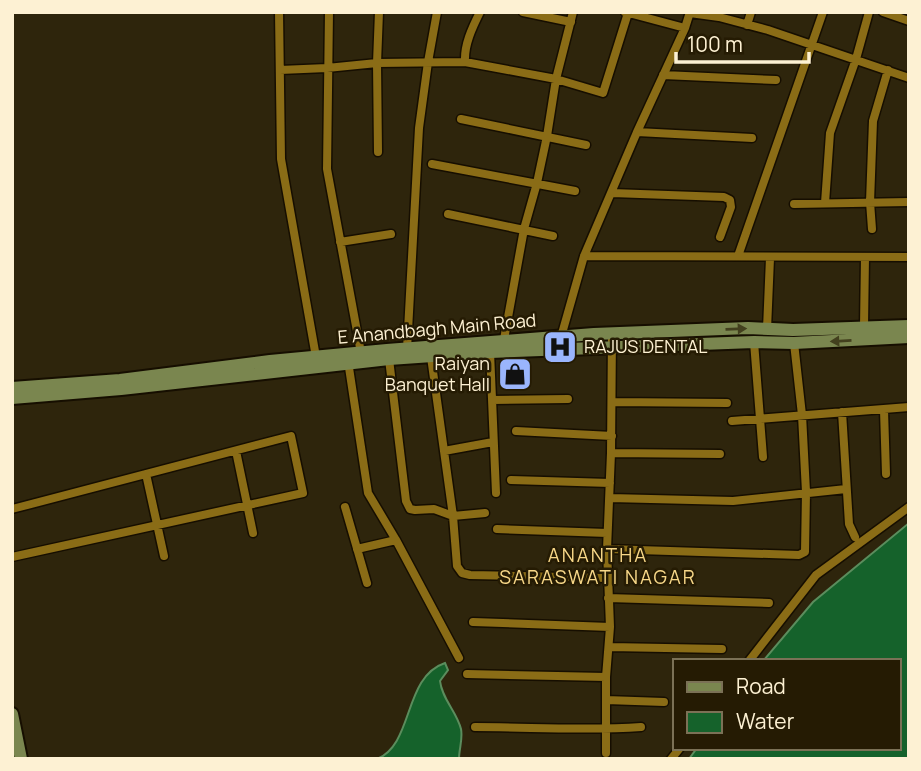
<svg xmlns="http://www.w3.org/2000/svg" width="921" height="771" font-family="Manrope,sans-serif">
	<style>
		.water { fill: #15622b; stroke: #5b8d5d; stroke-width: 2 }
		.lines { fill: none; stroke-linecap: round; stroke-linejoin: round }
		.street-casing { stroke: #160e00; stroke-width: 11 }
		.secondary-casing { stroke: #160e00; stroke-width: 16 }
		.street { stroke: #8a6c16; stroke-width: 8 }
		.secondary { stroke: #7a864f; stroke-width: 12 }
		.oneway { fill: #43401e }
		.labels { text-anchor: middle; stroke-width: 5; stroke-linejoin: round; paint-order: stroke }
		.street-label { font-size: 18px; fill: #fdf1d3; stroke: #251b03 }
		.poi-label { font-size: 18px; fill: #fdf1d3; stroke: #251b03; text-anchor: start }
		.neighbourhood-label { font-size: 19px; letter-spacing: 2px; fill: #f7d788; stroke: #251b03 }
	</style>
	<rect width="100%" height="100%" fill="#2e250c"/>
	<path class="water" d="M909 523V759H689L697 748H898V661H763L813 602Z
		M445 663 448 670 440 681C442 699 457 712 461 729 463 739 459 749 459 759H377C414 744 403 677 445 663Z"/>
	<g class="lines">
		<g class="street-casing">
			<path id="street" d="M279 12 281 159 316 357
				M329 12 327 169 361 353
				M523 12 571 22
				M625 12 685 28
				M883 12 909 21
				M690 13 719 17 768 30 909 78
				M747 25 751 12
				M465 62C464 45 472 28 480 12
				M280 70 327 68 377 63 465 62 556 79 603 93 628 13
				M663 75 776 80
				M461 119 586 145
				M637 132 752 138
				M378 152 377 63 379 12
				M432 164 575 191
				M612 193 724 197 730 200 731 207 720 237
				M825 203 830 133 856 59 869 12
				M794 204 909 202
				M448 214 553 236
				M872 229 870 202 873 121 888 70
				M340 242 391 234
				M584 256 909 257
				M738 256 823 12
				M864 327 865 257
				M767 329 770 258
				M561 337 584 256 637 132 685 28 690 12
				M754 342 763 457
				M503 345 524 229 537 183 547 136 556 79 573 12
				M407 349 419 128 428 62 437 12
				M490 352 496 493
				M431 357 453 516 457 566 462 573 470 575 608 578
				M389 359 406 501 410 509 415 510 434 509 453 516 485 513
				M348 361 368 493 396 540 459 658
				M492 400 568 399
				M612 402 727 403
				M884 410 886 474
				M842 412 849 524 855 537
				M732 421 909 407
				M516 431 612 436
				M236 451 253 533
				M444 451 493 442
				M611 453 720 454
				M146 474 164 556
				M511 480 610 483
				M610 498 733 501 846 489
				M345 507 367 583
				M12 509 291 436 303 493 12 557
				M497 529 607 533
				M357 549 396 540
				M607 549 799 555 805 552 806 492 802 415 794 343
				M608 598 769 603
				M473 622 610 627
				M609 647 722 649
				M749 661 816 575 909 507
				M467 674 606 677
				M606 700 664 702
				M475 727C531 727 586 731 641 727
				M606 753V677L610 627 607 549 611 453 612 333
				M671 759 680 748"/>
		</g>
		<g class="secondary-casing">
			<path id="secondary" d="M12 388 120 380 270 361 387 350 594 334 748 328 793 330 909 326
				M12 398 121 389 389 359 490 352 754 342 794 343 909 337
				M12 714 21 759"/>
		</g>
		<use href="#street" class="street"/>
		<use href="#secondary" class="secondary"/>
	</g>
	<defs><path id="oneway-solid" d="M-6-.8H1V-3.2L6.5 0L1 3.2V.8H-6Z" transform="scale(1.75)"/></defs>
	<g class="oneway">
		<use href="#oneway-solid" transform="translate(736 329) rotate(-2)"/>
		<use href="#oneway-solid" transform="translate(841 341) rotate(177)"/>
	</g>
	<defs>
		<g id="hospital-square" transform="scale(1.75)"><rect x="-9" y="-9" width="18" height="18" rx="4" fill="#9ab5fd" stroke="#251b03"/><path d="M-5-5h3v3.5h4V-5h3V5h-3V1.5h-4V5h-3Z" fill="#111"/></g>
		<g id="shop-square" transform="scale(1.75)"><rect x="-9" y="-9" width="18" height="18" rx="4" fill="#9ab5fd" stroke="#251b03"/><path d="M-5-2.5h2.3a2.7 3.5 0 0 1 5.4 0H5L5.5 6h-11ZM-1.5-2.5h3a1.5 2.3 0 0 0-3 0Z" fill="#111"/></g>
	</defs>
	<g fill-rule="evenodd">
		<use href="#hospital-square" x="560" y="347"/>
		<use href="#shop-square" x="515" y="374"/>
	</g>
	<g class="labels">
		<g class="street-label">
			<text transform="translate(437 329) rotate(-5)" y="6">E Anandbagh Main Road</text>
		</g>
		<g class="poi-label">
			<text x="584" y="353">RAJUS DENTAL</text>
			<text x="490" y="370" text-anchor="end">Raiyan<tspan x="490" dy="21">Banquet Hall</tspan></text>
		</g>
		<g class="neighbourhood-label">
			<text x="598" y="562">ANANTHA<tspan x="598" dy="22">SARASWATI NAGAR</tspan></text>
		</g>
	</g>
	<rect width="921" height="771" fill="none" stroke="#fdf1d3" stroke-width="28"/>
	<rect x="673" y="659" width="228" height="91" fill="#251b03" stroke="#7b7156" stroke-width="2"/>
	<rect x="687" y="682" width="35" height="10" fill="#7a864f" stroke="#7b7156" stroke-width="2"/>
	<text x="736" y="694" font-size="21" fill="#fdf1d3">Road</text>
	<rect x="687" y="712" width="35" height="21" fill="#15622b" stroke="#7b7156" stroke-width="2"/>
	<text x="736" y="729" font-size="21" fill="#fdf1d3">Water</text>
	<path d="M676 52v10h133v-10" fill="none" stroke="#fdf1d3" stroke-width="3.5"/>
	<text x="687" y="52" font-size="21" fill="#fdf1d3" stroke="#251b03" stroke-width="5" paint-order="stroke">100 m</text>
</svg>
